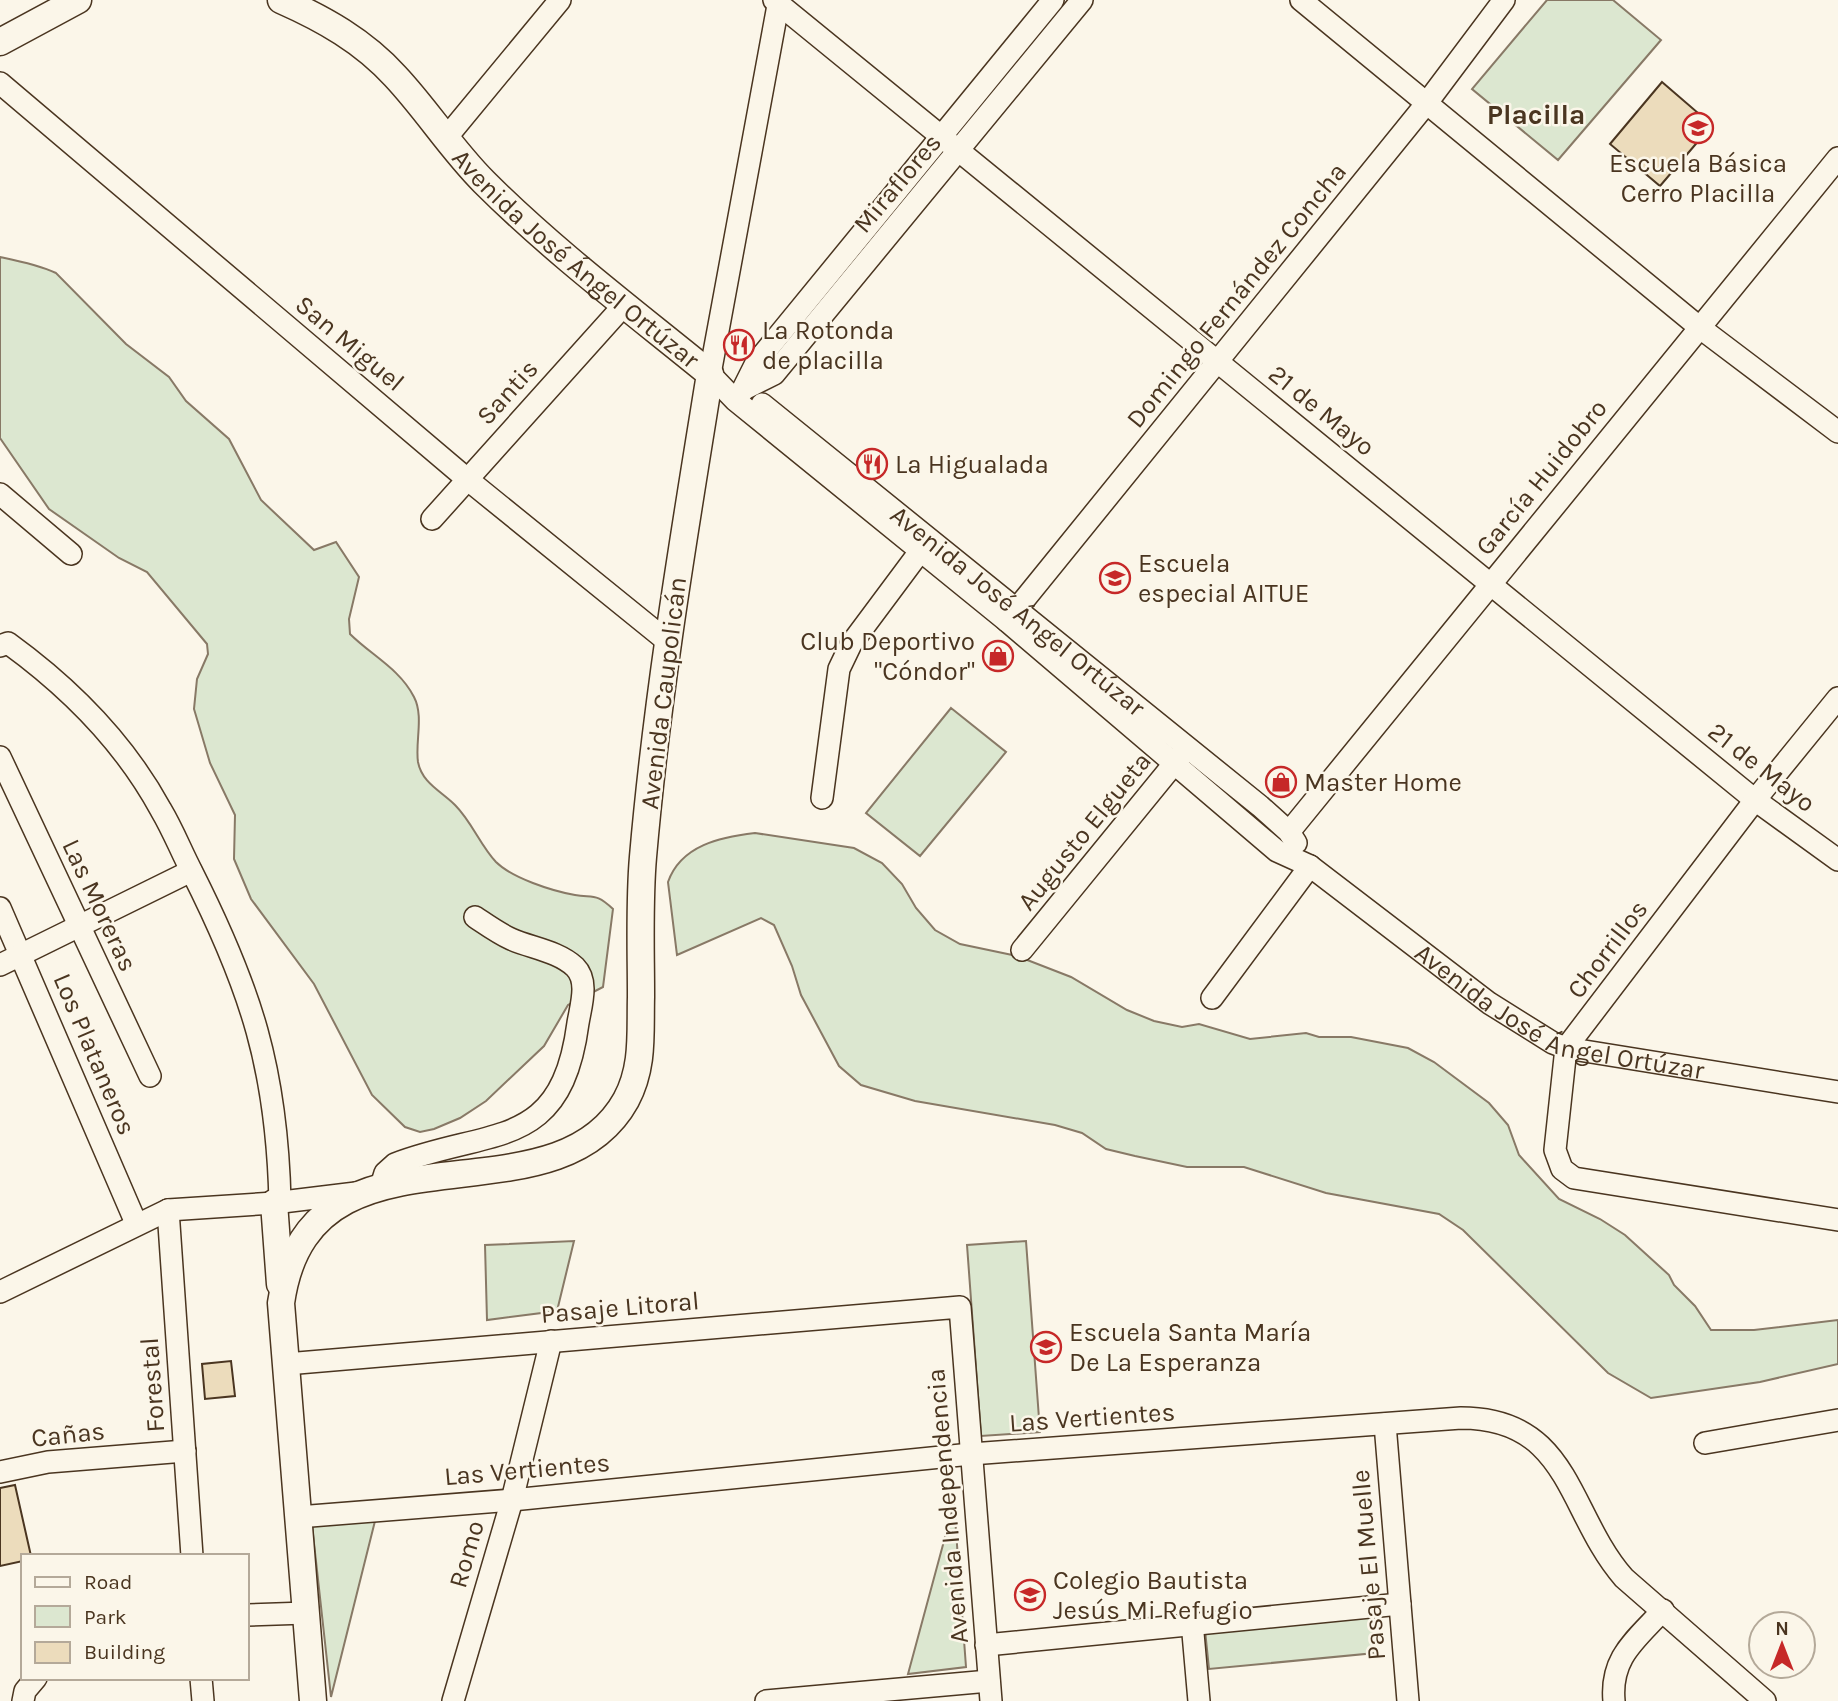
<svg xmlns="http://www.w3.org/2000/svg" width="1838" height="1701" font-family="Karla,sans-serif">
	<style>
		.green { fill: #dce7d0; stroke: #887966; stroke-width: 2 }
		.building { fill: #ecdcbc; stroke: #4a3520; stroke-width: 2 }
		.lines { fill: none; stroke-linecap: round; stroke-linejoin: round }
		.minor-casing { stroke: #4a3520; stroke-width: 24 }
		.major-casing { stroke: #4a3520; stroke-width: 29 }
		.minor { stroke: #fbf6e9; stroke-width: 21 }
		.major { stroke: #fbf6e9; stroke-width: 26 }
		.labels { text-anchor: middle; stroke-width: 5; stroke-linejoin: round; paint-order: stroke }
		.poi-label { font-size: 26px; fill: #4a3520; stroke: #fbf6e9; text-anchor: start }
		.street-label { font-size: 26px; fill: #4a3520; stroke: #fbf6e9 }
		.neighbourhood-label { font-size: 28px; font-weight: bold; fill: #4a3520; stroke: #fbf6e9 }
	</style>
	<rect width="100%" height="100%" fill="#fbf6e9"/>
	<path class="green" d="M1547 0H1613L1661 40 1558 160 1472 89Z
		M0 257C19 261 39 265 56 273L126 344 169 377 186 401 229 439 261 500 314 550 336 542 359 577 349 619 350 634C371 655 400 669 414 697 424 716 415 742 418 762 422 783 441 791 455 805 472 822 480 845 496 862 512 878 552 891 575 895 594 898 596 893 613 909L603 987 568 1005 544 1046 486 1101 460 1118 434 1129 420 1132 405 1127 372 1095 314 984 251 899 234 859 235 815 210 763 194 709 197 679 208 654 207 644 147 572 119 558 49 509 0 438Z
		M951 708 1006 752 920 856 866 813Z
		M755 833 854 848 882 863 902 884 916 908 935 930 960 944 1017 956 1071 977 1127 1010 1154 1021 1182 1027 1199 1024 1250 1039 1306 1033 1319 1037H1351L1408 1048 1434 1062 1489 1103 1508 1125 1519 1155 1559 1199 1600 1219 1625 1235 1669 1275 1674 1285 1695 1306 1711 1330H1754L1838 1320V1364L1760 1382 1651 1398 1608 1373 1463 1230 1439 1214 1326 1193 1244 1167H1187L1135 1156 1106 1149 1082 1133 1055 1125 915 1101 861 1085 839 1066 801 995 792 966 774 925 761 918 677 955 668 882C681 845 721 837 755 833Z
		M574 1241 557 1311 487 1320 485 1245Z
		M1026 1241 1040 1432 981 1436 967 1245Z
		M954 1504 966 1667 908 1674Z
		M375 1521 331 1697 312 1525Z
		M1371 1614 1375 1653 1209 1669 1205 1630Z"/>
	<path class="building" d="M1662 82 1712 125 1660 186 1610 144Z
		M231 1361 235 1396 205 1399 202 1364Z
		M15 1485 31 1556H23V1561L0 1566V1488Z"/>
	<g class="lines">
		<g class="minor-casing">
			<g id="minor">
				<path d="M774 0 1755 800 1838 860"/>
				<path d="M1301 0 1699 327 1838 432"/>
				<path d="M0 83 467 479 667 641"/>
				<path d="M446 138 560 0"/>
				<path id="s1" d="M710 374 735 400 1007 621 1277 851 1310 866 1489 1003 1553 1043 1566 1048 1838 1092"/>
				<path d="M710 374 779 0"/>
				<path d="M744 389 774 374 1082 0"/>
				<path d="M741 393 756 363 1053 0"/>
				<path id="s2" d="M762 404 1260 806 1289 832 1296 843"/>
				<path d="M0 494 71 554"/>
				<path d="M432 519 625 304"/>
				<path d="M1007 621 1426 104 1504 0"/>
				<path d="M0 646 8 643C70 688 124 742 161 810 173 830 181 851 192 872 251 989 277 1069 280 1202"/>
				<path d="M1838 698 1755 800 1566 1048 1555 1150 1562 1169 1574 1178 1838 1220"/>
				<path d="M0 757 150 1076"/>
				<path d="M822 798 839 669 851 644 927 542"/>
				<path d="M1289 832 1838 158"/>
				<path d="M0 908 136 1223"/>
				<path d="M1022 950 1182 754"/>
				<path d="M0 965 191 871"/>
				<path d="M1212 998 1310 866"/>
				<path d="M381 1186 385 1173 395 1164C492 1127 561 1152 578 1023 581 1005 589 981 575 967 558 951 531 948 511 939 498 933 487 925 475 917"/>
				<path d="M168 1210 192 1556"/>
				<path d="M0 1292 168 1210 274 1203 356 1193"/>
				<path d="M286 1364 960 1307 991 1701"/>
				<path d="M1385 1424 1408 1701"/>
				<path d="M1705 1443 1838 1420"/>
				<path d="M0 1472 48 1462 185 1451"/>
				<path d="M298 1517 512 1500 971 1454 1461 1418C1571 1418 1567 1513 1624 1578L1765 1701"/>
				<path d="M247 1615 306 1613"/>
				<path d="M1192 1622 1199 1701"/>
				<path d="M986 1645 1400 1604"/>
				<path d="M201 1678 203 1701"/>
				<path d="M23 1701 25 1691 36 1678"/>
				<path d="M453 1701 512 1500 551 1341"/>
				<path d="M766 1701 989 1681"/>
				<path d="M1614 1701C1610 1657 1636 1640 1663 1610"/>
			</g>
		</g>
		<g class="major-casing">
			<g id="major">
				<path id="s3" d="M281 0C324 19 363 41 395 76 427 110 451 149 484 182 553 251 634 312 710 374 684 535 657 695 643 857 639 903 641 951 641 997 640 1033 644 1067 626 1100 553 1232 309 1105 281 1303L313 1701"/>
				<path d="M0 42 78 0"/>
				<path d="M274 1203 280 1284"/>
			</g>
		</g>
		<use href="#minor" class="minor"/>
		<use href="#major" class="major"/>
	</g>
	<defs>
		<g id="school-ring" transform="scale(1.575)"><circle r="9.5" fill="#fbf6e9" stroke="#c62828" stroke-width="1.5"/><path d="M0-5L7-2L0 1L-7-2ZM-4 1L0 2.5L4 1V4Q0 6-4 4Z" fill="#c62828"/></g>
		<g id="restaurant-ring" transform="scale(1.575)"><circle r="9.5" fill="#fbf6e9" stroke="#c62828" stroke-width="1.5"/><path d="M-5-6h1v4h1v-4h1v4h1v-4h1v5L-1.5 .5V6h-2V.5L-5-1ZM5-6V6H3V1.5H1.5Q1.5-4 5-6Z" fill="#c62828"/></g>
		<g id="shop-ring" transform="scale(1.575)"><circle r="9.5" fill="#fbf6e9" stroke="#c62828" stroke-width="1.5"/><path d="M-5-2.5h2.3a2.7 3.5 0 0 1 5.4 0H5L5.5 6h-11ZM-1.5-2.5h3a1.5 2.3 0 0 0-3 0Z" fill="#c62828"/></g>
	</defs>
	<g fill-rule="evenodd">
		<use href="#school-ring" x="1698" y="128"/>
		<use href="#restaurant-ring" x="739" y="345"/>
		<use href="#restaurant-ring" x="872" y="464"/>
		<use href="#school-ring" x="1115" y="578"/>
		<use href="#shop-ring" x="998" y="656"/>
		<use href="#shop-ring" x="1281" y="782"/>
		<use href="#school-ring" x="1046" y="1347"/>
		<use href="#school-ring" x="1030" y="1595"/>
	</g>
	<g class="labels">
		<g class="poi-label">
			<text x="1698" y="172" text-anchor="middle">Escuela Básica<tspan x="1698" dy="30">Cerro Placilla</tspan></text>
			<text x="762" y="339">La Rotonda<tspan x="762" dy="30">de placilla</tspan></text>
			<text x="895" y="473">La Higualada</text>
			<text x="1138" y="572">Escuela<tspan x="1138" dy="30">especial AITUE</tspan></text>
			<text x="975" y="650" text-anchor="end">Club Deportivo<tspan x="975" dy="30">"Cóndor"</tspan></text>
			<text x="1304" y="791">Master Home</text>
			<text x="1069" y="1341">Escuela Santa María<tspan x="1069" dy="30">De La Esperanza</tspan></text>
			<text x="1053" y="1589">Colegio Bautista<tspan x="1053" dy="30">Jesús Mi Refugio</tspan></text>
		</g>
		<g class="street-label">
			<text transform="translate(897 183) rotate(-50)" y="9">Miraflores</text>
			<text dy="9" stroke="none"><textPath href="#s3" startOffset="396">Avenida José Ángel Ortúzar</textPath></text>
			<text transform="translate(1236 295) rotate(-51)" y="9">Domingo Fernández Concha</text>
			<text transform="translate(350 343) rotate(40)" y="9">San Miguel</text>
			<text transform="translate(507 392) rotate(-48)" y="9">Santis</text>
			<text transform="translate(1322 410) rotate(39)" y="9">21 de Mayo</text>
			<text transform="translate(1541 477) rotate(-51)" y="9">García Huidobro</text>
			<text dy="9" stroke="none"><textPath href="#s2" startOffset="329">Avenida José Ángel Ortúzar</textPath></text>
			<text transform="translate(663 693) rotate(-83)" y="9">Avenida Caupolicán</text>
			<text transform="translate(1762 767) rotate(38)" y="9">21 de Mayo</text>
			<text transform="translate(1084 831) rotate(-51)" y="9">Augusto Elgueta</text>
			<text transform="translate(100 905) rotate(65)" y="9">Las Moreras</text>
			<text transform="translate(1607 949) rotate(-53)" y="9">Chorrillos</text>
			<text dy="9" stroke="none"><textPath href="#s1" startOffset="1073">Avenida José Ángel Ortúzar</textPath></text>
			<text transform="translate(95 1054) rotate(67)" y="9">Los Plataneros</text>
			<text transform="translate(620 1307) rotate(-5)" y="9">Pasaje Litoral</text>
			<text transform="translate(152 1385) rotate(-94)" y="9">Forestal</text>
			<text transform="translate(1092 1417) rotate(-4)" y="9">Las Vertientes</text>
			<text transform="translate(68 1434) rotate(-6)" y="9">Cañas</text>
			<text transform="translate(527 1469) rotate(-5)" y="9">Las Vertientes</text>
			<text transform="translate(947 1506) rotate(-95)" y="9">Avenida Independencia</text>
			<text transform="translate(466 1554) rotate(-74)" y="9">Romo</text>
			<text transform="translate(1368 1565) rotate(-95)" y="9">Pasaje El Muelle</text>
		</g>
		<g class="neighbourhood-label">
			<text x="1536" y="124">Placilla</text>
		</g>
	</g>
	<rect x="21" y="1554" width="228" height="126" fill="#fbf6e9" stroke="#b4a999" stroke-width="2"/>
	<rect x="35" y="1577" width="35" height="10" fill="#fbf6e9" stroke="#b4a999" stroke-width="2"/>
	<text x="84" y="1589" font-size="21" fill="#4a3520">Road</text>
	<rect x="35" y="1606" width="35" height="21" fill="#dce7d0" stroke="#b4a999" stroke-width="2"/>
	<text x="84" y="1624" font-size="21" fill="#4a3520">Park</text>
	<rect x="35" y="1642" width="35" height="21" fill="#ecdcbc" stroke="#b4a999" stroke-width="2"/>
	<text x="84" y="1659" font-size="21" fill="#4a3520">Building</text>
	<g transform="translate(1782 1645)"><circle r="33" fill="#fbf6e9" stroke="#b4a999" stroke-width="2"/>
	<path d="M0-5L12 26L0 18L-12 26Z" fill="#c62828"/>
	<text y="-10" font-size="19" font-weight="bold" text-anchor="middle" fill="#4a3520">N</text>
	</g>
</svg>
